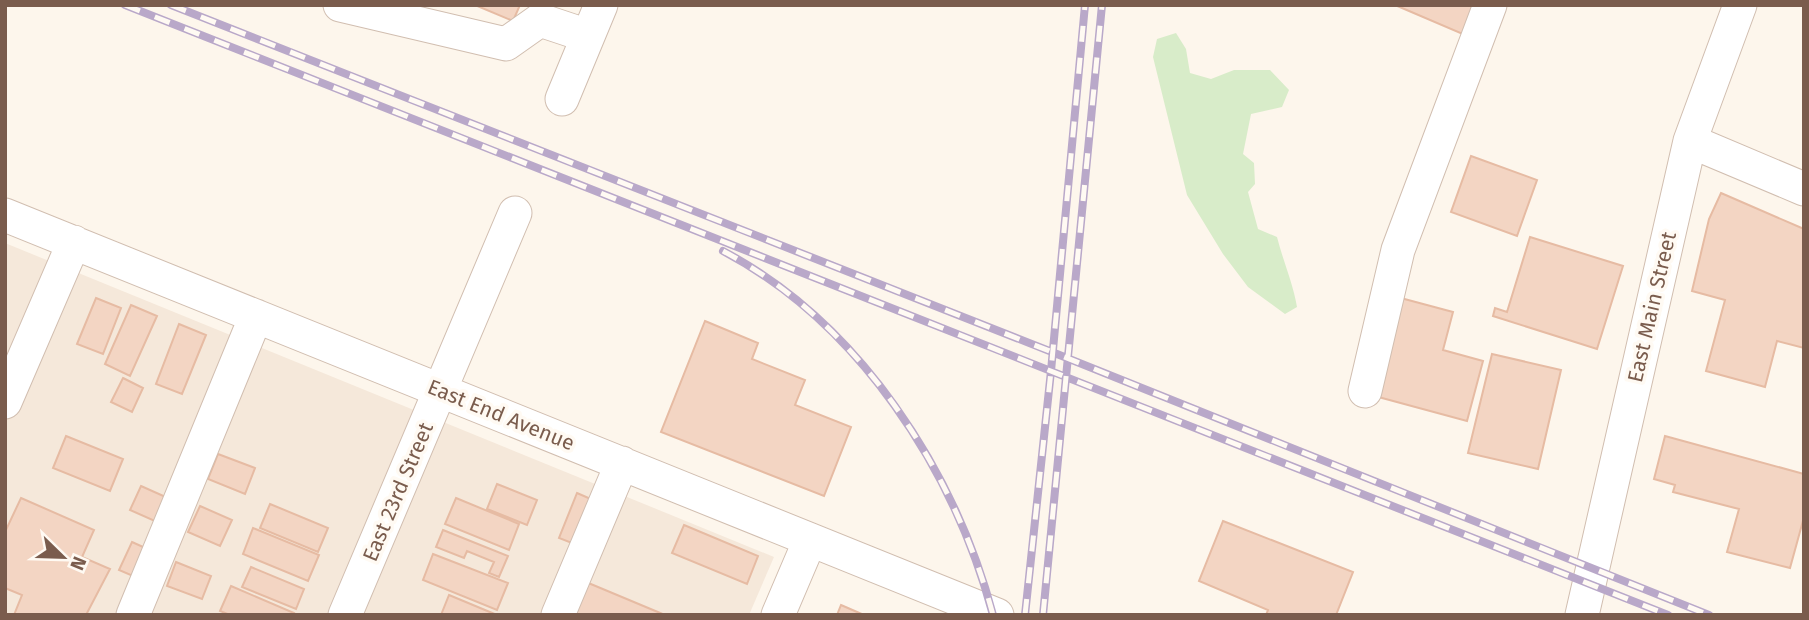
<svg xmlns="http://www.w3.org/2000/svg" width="1809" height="620" font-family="'Fira Sans',sans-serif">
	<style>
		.residential { fill: #f5e8da }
		.green { fill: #d8ecc9 }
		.building { fill: #f3d5c3; stroke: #e6bba3; stroke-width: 2 }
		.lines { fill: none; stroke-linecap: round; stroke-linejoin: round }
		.minor-casing { stroke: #d1beb0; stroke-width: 35 }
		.minor { stroke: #fff; stroke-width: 33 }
		.rail-casing { stroke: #b9a8c9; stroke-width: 8 }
		.rail { stroke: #fffaf3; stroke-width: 5; stroke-dasharray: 16; stroke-linecap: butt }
		.labels { text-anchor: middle; stroke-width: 7; stroke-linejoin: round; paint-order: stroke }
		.street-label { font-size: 21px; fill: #7a5c4d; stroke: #fffaf3 }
	</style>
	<rect width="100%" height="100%" fill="#fdf6ec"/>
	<path class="residential" d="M5 243 774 557 749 615H5Z"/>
	<path class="green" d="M1176 33 1186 49 1190 73 1211 79 1234 70H1270L1289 90 1282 107 1251 114 1243 154 1254 163 1255 184 1248 192 1258 229 1277 237C1283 261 1293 283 1297 307L1285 314 1248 287 1223 254 1187 195 1153 57 1157 39Z"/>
	<path class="building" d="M475 5H520L513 21Z
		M1395 5H1478L1465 35Z
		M1471 156 1537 180 1517 236 1451 212Z
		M1721 193 1804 229V348L1777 341 1765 387 1706 371 1725 300 1692 291 1709 219Z
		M1530 237 1623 266 1597 349 1493 316 1495 308 1507 312Z
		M1397 297 1453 312 1443 350 1483 361 1467 421 1371 395Z
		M96 298 121 308 103 354 77 344Z
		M131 305 157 316 130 376 105 364Z
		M705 321 758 343 752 359 805 380 795 405 851 427 824 496 661 432Z
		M179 324 206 335 182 394 156 384Z
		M1492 354 1561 370 1538 469 1468 453Z
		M123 378 143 388 132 412 111 402Z
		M66 436 123 459 110 491 53 468Z
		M1665 436 1804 474V517L1790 568 1727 552 1739 509 1673 492 1675 485 1654 479Z
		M218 454 255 468 245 494 208 479Z
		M497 484 537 500 527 525 487 509Z
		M141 486 168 498 157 522 130 510Z
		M577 493 600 503 582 547 559 538Z
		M21 498 94 530 82 557 110 569 86 615H14L22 595 5 588V532Z
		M456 498 519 524 509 550 445 524Z
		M270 504 328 528 318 552 260 528Z
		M200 506 232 520 220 546 188 532Z
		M1223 521 1353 572 1336 615H1266L1268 610 1199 581Z
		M684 525 758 556 747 584 672 553Z
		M253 528 319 555 308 581 243 554Z
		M443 530 508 556 499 577 489 573 494 562 467 551 464 558 436 547Z
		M132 542 152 551 140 579 119 570Z
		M433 554 508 583 497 610 423 580Z
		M176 562 211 576 202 599 167 586Z
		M251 567 304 589 296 609 242 587Z
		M586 582 665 615H573Z
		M231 586 294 613 293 615H230L220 611Z
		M449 595 497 615H441Z
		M841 605 864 615H837Z"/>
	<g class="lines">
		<g class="minor-casing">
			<path id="minor" d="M340 5 506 44 540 20 588 36
				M562 99 601 5
				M1690 141 1804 189
				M5 215 997 615
				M1365 391 1398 250 1490 5
				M5 402 74 242
				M133 615 256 316
				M345 615 515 213
				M558 615 622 463
				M778 615 810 540
				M1582 615 1690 141 1740 5"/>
		</g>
		<use href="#minor" class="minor"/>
		<g class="rail-casing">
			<path id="rail" d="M125 5 1668 615
				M171 5 1052 352 1709 615
				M723 251C859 323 954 469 993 615
				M1025 615 1051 371 1085 5
				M1043 615 1102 5"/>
		</g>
		<use href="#rail" class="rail"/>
	</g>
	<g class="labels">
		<g class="street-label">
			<text transform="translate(1652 307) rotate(-77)" y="7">East Main Street</text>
			<text transform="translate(501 415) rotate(22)" y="7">East End Avenue</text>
			<text transform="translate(398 492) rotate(-67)" y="7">East 23rd Street</text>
		</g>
	</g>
	<rect width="1809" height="620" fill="none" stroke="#7a5c4d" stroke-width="14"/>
	<g transform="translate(63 557) rotate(113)" stroke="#fffaf3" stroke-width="5" paint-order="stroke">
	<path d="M0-5L12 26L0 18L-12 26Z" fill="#7a5c4d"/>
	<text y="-10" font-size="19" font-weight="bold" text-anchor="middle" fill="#7a5c4d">N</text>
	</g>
</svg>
